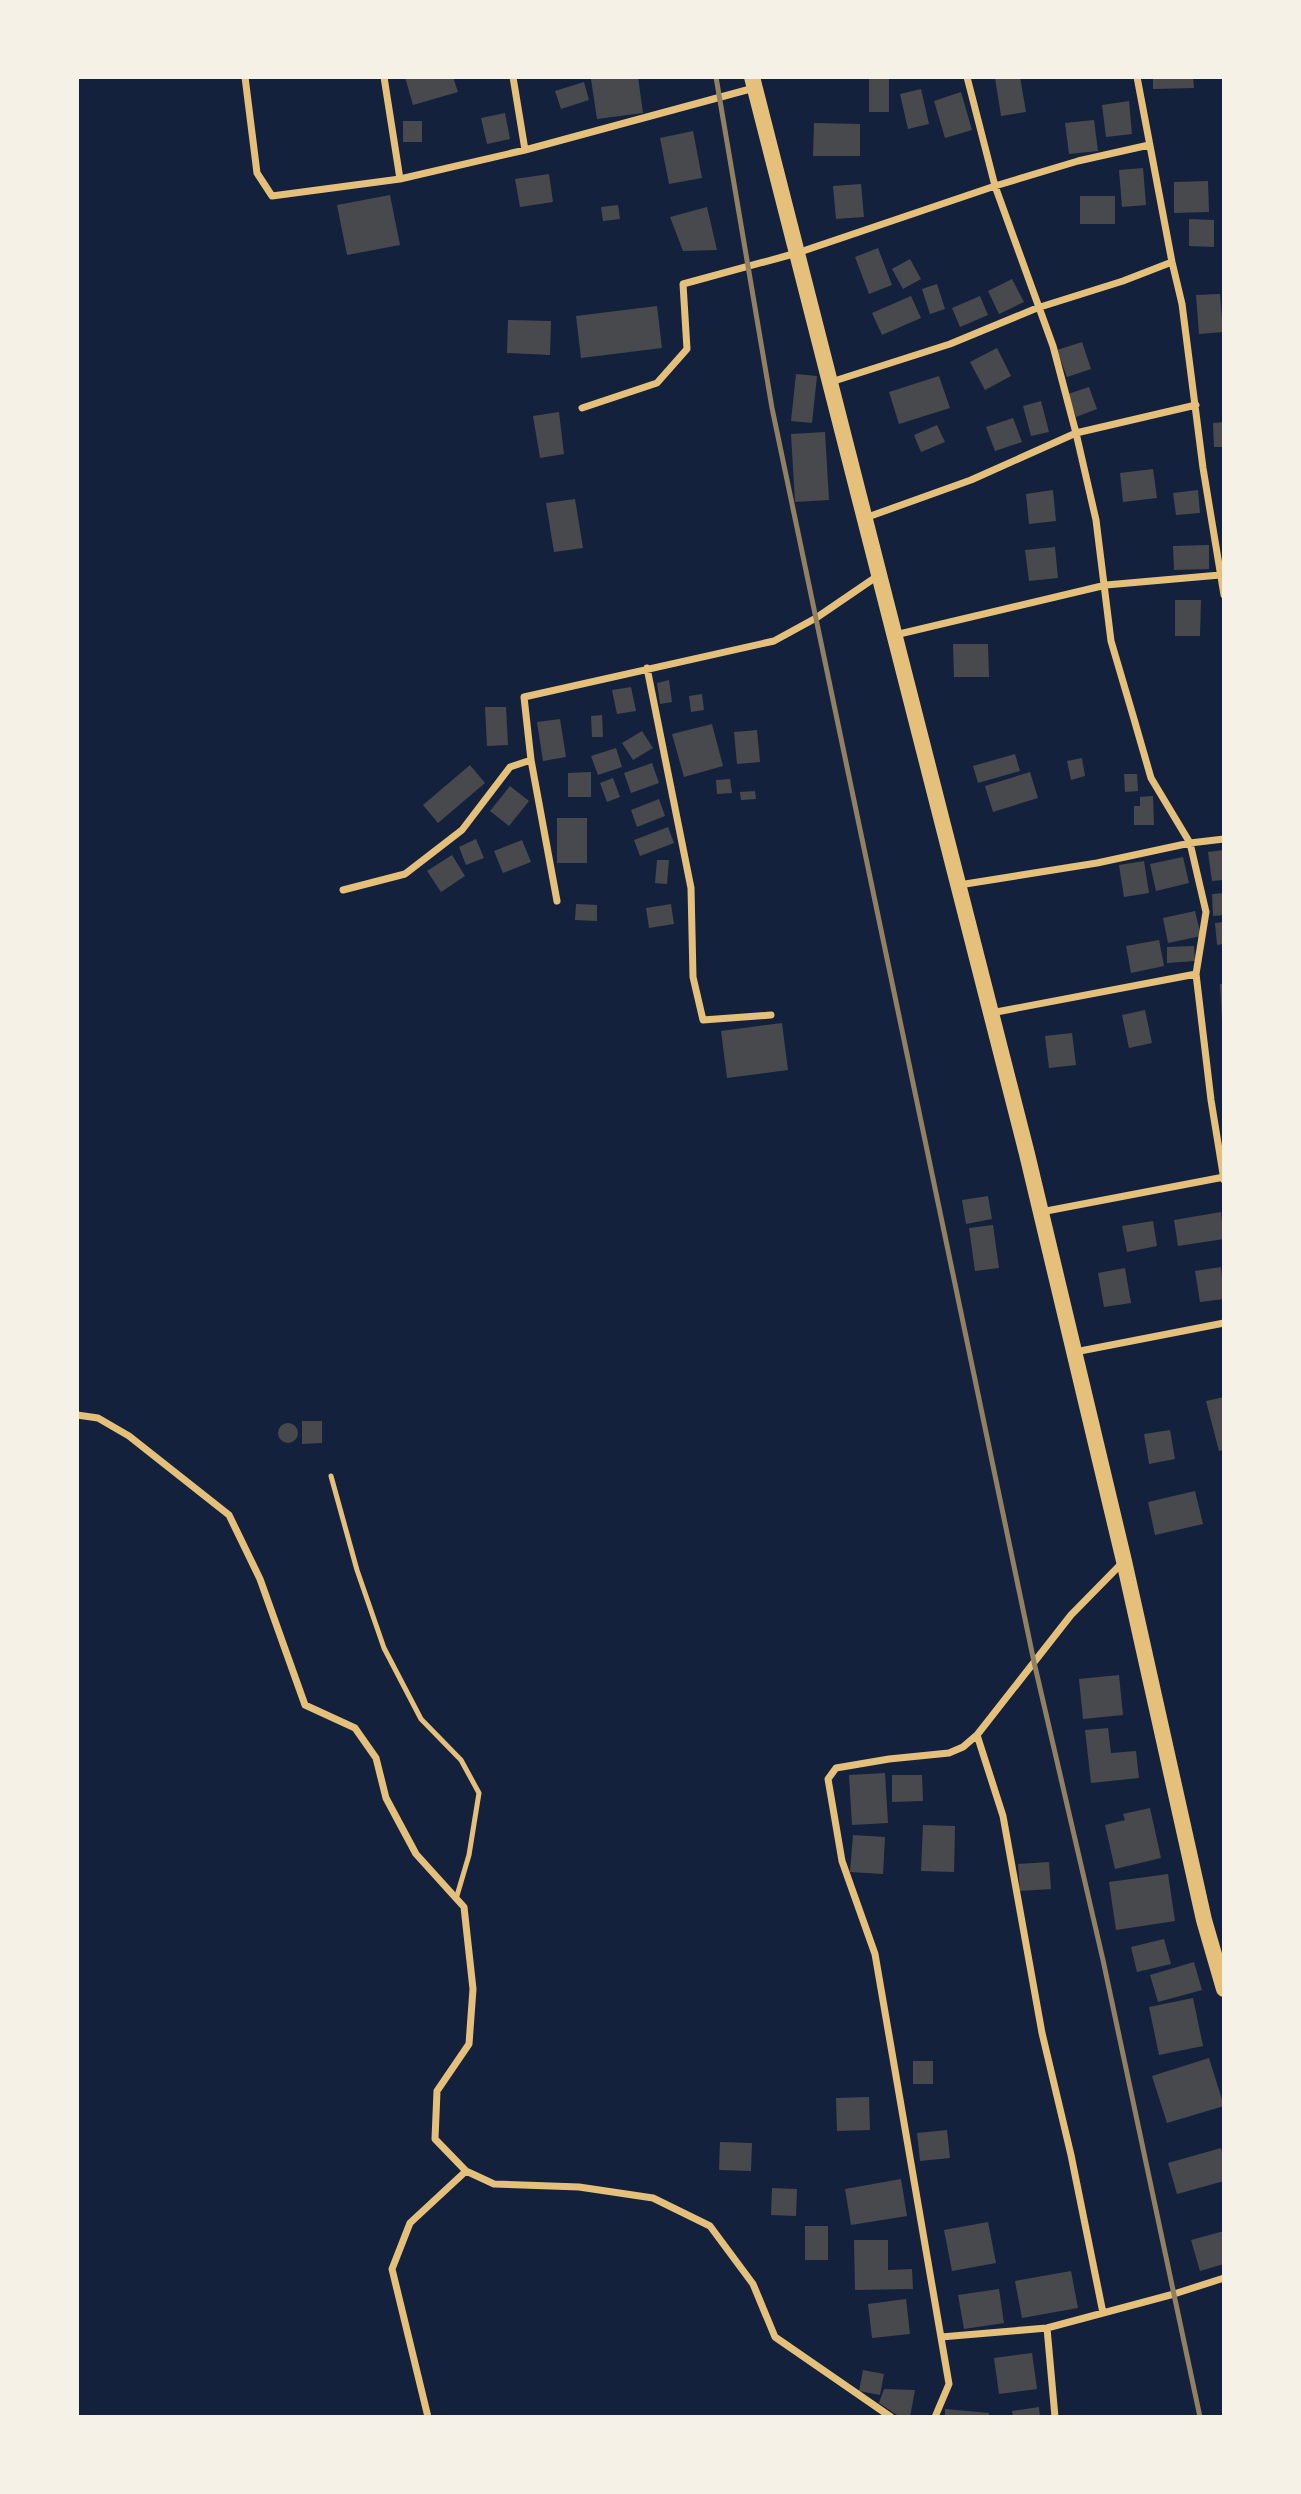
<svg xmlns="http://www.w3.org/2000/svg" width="1301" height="2494" font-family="Karla,sans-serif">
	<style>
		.building { fill: #48494c }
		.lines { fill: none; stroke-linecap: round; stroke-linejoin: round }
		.service { stroke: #e5c07b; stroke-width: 5 }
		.minor { stroke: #e5c07b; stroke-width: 7 }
		.primary { stroke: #e5c07b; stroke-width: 16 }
		.rail { stroke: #918062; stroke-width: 5 }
	</style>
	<rect width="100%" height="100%" fill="#14213d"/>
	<path class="building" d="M405 77H453L458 92 413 105Z
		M606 77H638L643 113 597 119 591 79Z
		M869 77H889V112H869Z
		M1020 77 1026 112 1001 116 995 78Z
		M1153 77H1193L1194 88 1153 89Z
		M584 82 589 100 561 109 555 91Z
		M921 89 929 124 908 129 900 94Z
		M961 92 972 130 945 138 934 101Z
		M1129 101 1132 134 1106 137 1102 105Z
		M505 113 510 139 487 144 481 118Z
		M1094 120 1098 151 1069 154 1065 123Z
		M403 121H422V142H403Z
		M814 123 860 124V156H813Z
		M693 131 702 178 669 184 660 138Z
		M1143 168 1146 205 1122 207 1119 170Z
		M549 174 553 202 520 207 515 179Z
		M1208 181 1209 212 1174 213V182Z
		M861 184 864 217 836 219 833 186Z
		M390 195 400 245 347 255 337 205Z
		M1080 196H1115V224H1080Z
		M618 205 620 219 603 221 601 207Z
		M707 207 717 250 683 251 670 217Z
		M1189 219 1214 220V247L1189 246Z
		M878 248 892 285 869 294 855 257Z
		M910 259 921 279 903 289 892 269Z
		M1012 279 1024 302 999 314 988 291Z
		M937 284 945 309 930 314 922 289Z
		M1220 294 1223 332 1199 334 1196 295Z
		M911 296 921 318 882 335 872 313Z
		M980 296 988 315 960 327 952 308Z
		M657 306 662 348 581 358 576 316Z
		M508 320 551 321 550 355 507 353Z
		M1082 342 1091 369 1067 377 1057 350Z
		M997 348 1011 376 985 390 970 362Z
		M796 374 817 376 812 423 791 421Z
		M939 376 950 408 899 424 889 392Z
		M1089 387 1097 409 1076 417 1068 394Z
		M1041 401 1049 432 1031 436 1023 406Z
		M559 412 564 454 540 458 533 416Z
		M1013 418 1022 442 995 451 986 427Z
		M1224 422V447H1214L1213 423Z
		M937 425 945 442 921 452 914 435Z
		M825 432 829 500 795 502 791 434Z
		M1153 469 1157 498 1123 502 1120 473Z
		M1053 490 1056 521 1029 524 1026 494Z
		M1198 490 1200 513 1176 515 1173 493Z
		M575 499 583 548 554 552 546 503Z
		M1209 545V569L1174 570 1173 546Z
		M1055 547 1058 578 1029 581 1025 550Z
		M1175 600H1201L1200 636H1175Z
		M953 644H988L989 677H954Z
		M669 680 672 702 660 704 657 683Z
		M631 687 636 711 617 714 612 690Z
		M702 694 704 710 691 712 689 696Z
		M485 707H506L508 745 487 746Z
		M602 715 603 737H592L591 716Z
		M560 719 566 757 543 761 537 722Z
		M712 724 723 766 684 777 672 734Z
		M757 730 760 762 737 764 734 732Z
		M642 731 653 748 633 760 622 743Z
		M616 748 622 767 598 775 591 756Z
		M1015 754 1020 771 978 783 973 766Z
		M1082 758 1085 776 1071 780 1067 761Z
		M652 763 659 783 631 793 624 773Z
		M470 765 485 783 438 823 423 805Z
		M591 772V797H568V773Z
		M1030 772 1038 798 993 812 985 786Z
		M1124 774H1137L1138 791 1125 792Z
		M613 778 620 797 607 802 600 783Z
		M730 779 732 793 717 794 716 780Z
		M510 786 529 801 509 826 490 811Z
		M755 791 756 799 741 800 740 792Z
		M1153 796 1154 825H1134V806H1140V797Z
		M659 799 665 816 637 827 631 810Z
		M557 818H587V863H557Z
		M668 827 674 843 640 856 634 840Z
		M476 839 484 858 466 865 459 847Z
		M522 840 531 862 503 873 494 851Z
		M1224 850V880L1212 881 1208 852Z
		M452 855 465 876 441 892 427 871Z
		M1183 857 1189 883 1156 891 1150 864Z
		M657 860H669L667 884 655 883Z
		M1144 861 1149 893 1124 897 1119 865Z
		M1224 893V915L1213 916 1212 894Z
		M576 904 597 905V921L575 920Z
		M671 904 674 924 649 928 646 908Z
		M1195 911 1201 936 1168 943 1163 918Z
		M1224 922V944L1217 945 1215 923Z
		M1159 940 1164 966 1131 973 1126 946Z
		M1194 946 1195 961 1167 963V947Z
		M1220 984H1224V1020H1222Z
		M1145 1010 1152 1043 1129 1048 1122 1015Z
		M782 1023 788 1070 727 1078 721 1031Z
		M1072 1033 1076 1065 1049 1068 1045 1036Z
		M988 1196 992 1219 966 1224 962 1200Z
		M1221 1212 1224 1239 1178 1246 1174 1220Z
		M1153 1221 1157 1246 1127 1252 1122 1226Z
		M993 1225 999 1268 975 1271 969 1228Z
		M1221 1267 1224 1299 1200 1302 1195 1271Z
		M1125 1268 1131 1303 1104 1307 1098 1273Z
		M1224 1397V1450L1219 1451 1206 1401Z
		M302 1421H322V1443L302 1444Z
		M278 1433a10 10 0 1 1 20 0a10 10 0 1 1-20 0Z
		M1170 1430 1175 1459 1149 1464 1144 1434Z
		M1195 1491 1203 1524 1155 1535 1148 1502Z
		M1119 1675 1123 1715 1083 1719 1079 1679Z
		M1108 1728 1111 1753 1136 1751 1139 1778 1091 1783 1085 1730Z
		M885 1773 888 1823 852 1825 849 1775Z
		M892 1775H922L923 1801 892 1802Z
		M1150 1808 1161 1858 1115 1869 1105 1825 1125 1820 1123 1814Z
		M923 1825 955 1826 954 1872 921 1871Z
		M853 1835 885 1837 883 1874 850 1872Z
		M1049 1862 1051 1889 1020 1891 1018 1864Z
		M1168 1874 1175 1921 1116 1930 1109 1882Z
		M1164 1939 1171 1964 1137 1972 1131 1947Z
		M1194 1962 1202 1990 1158 2002 1150 1975Z
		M1193 1998 1203 2046 1159 2055 1149 2007Z
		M1209 2058 1224 2106 1167 2123 1152 2076Z
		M913 2061H933V2084H913Z
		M869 2097 870 2130 837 2131 836 2098Z
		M947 2130 950 2158 920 2161 917 2133Z
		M720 2142 752 2143 751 2171 719 2170Z
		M1221 2148 1224 2161V2181L1177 2194 1168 2163Z
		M901 2179 907 2216 851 2225 845 2189Z
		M772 2188 797 2189 796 2216 771 2215Z
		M988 2222 996 2263 952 2271 944 2230Z
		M805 2226H828V2260H805Z
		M1224 2231V2264L1200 2271 1191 2240Z
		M854 2240H888V2270L912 2269 913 2289 855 2290Z
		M1071 2271 1078 2308 1022 2318 1015 2281Z
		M999 2289 1004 2323 964 2329 958 2295Z
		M906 2299 910 2334 872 2338 868 2304Z
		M1032 2353 1037 2389 999 2394 994 2358Z
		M863 2370 884 2374 880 2395 859 2391Z
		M884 2389 915 2390 910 2417H900L879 2403Z
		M1039 2407 1040 2417H1013L1012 2411Z
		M945 2409 989 2413V2417H945Z"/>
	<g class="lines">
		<path class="service" d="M331 1476 357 1570 384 1648 421 1719 461 1760 479 1793 469 1855 456 1899"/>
		<path class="minor" d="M245 77 257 173 272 196 400 179 525 150 754 88
			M384 77 400 179
			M513 77 525 150
			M967 77 995 186 1053 346 1076 433 1096 520 1111 641 1134 719 1151 778 1190 843 1206 912 1196 974 1211 1100 1224 1180
			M1137 77 1172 262 1182 304 1203 468 1224 595
			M831 382 950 344 1037 308 1123 281 1172 262
			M582 408 657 383 687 349 683 284 797 253 995 186 1078 161 1149 145
			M865 518 971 480 1076 433 1196 405
			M895 635 1106 585 1220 575
			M647 668 691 888 693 977 703 1020 771 1015
			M959 885 1097 863 1190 843 1224 839
			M343 890 405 874 462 830 510 767 531 760
			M557 901 531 760 524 697 774 641 816 618 879 575
			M991 1013 1196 974
			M1041 1212 1224 1177
			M1075 1352 1224 1323
			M77 1415 98 1418 129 1436 229 1515 260 1579 305 1705 355 1728 376 1758 386 1798 416 1854 464 1907 473 1989 469 2044 437 2091 435 2139 466 2171 494 2184 579 2187 653 2198 710 2226 753 2284 775 2337 891 2417
			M977 1735 1003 1816 1042 2033 1071 2155 1103 2313
			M1047 2328 1055 2417
			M941 2337 1047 2328 1174 2294 1224 2278
			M428 2417 392 2269 410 2223 466 2171
			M935 2417 949 2384 875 1954 842 1861 828 1779 836 1768 889 1759 949 1753 963 1747 977 1735 1071 1615 1123 1562"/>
		<path class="primary" d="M752 77 1027 1154 1124 1561 1204 1920 1224 1989"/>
		<path class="rail" d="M716 77 772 408 1034 1662 1103 1960 1200 2417"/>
	</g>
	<rect width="1301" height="2494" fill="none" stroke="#f6f1e7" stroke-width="158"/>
</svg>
